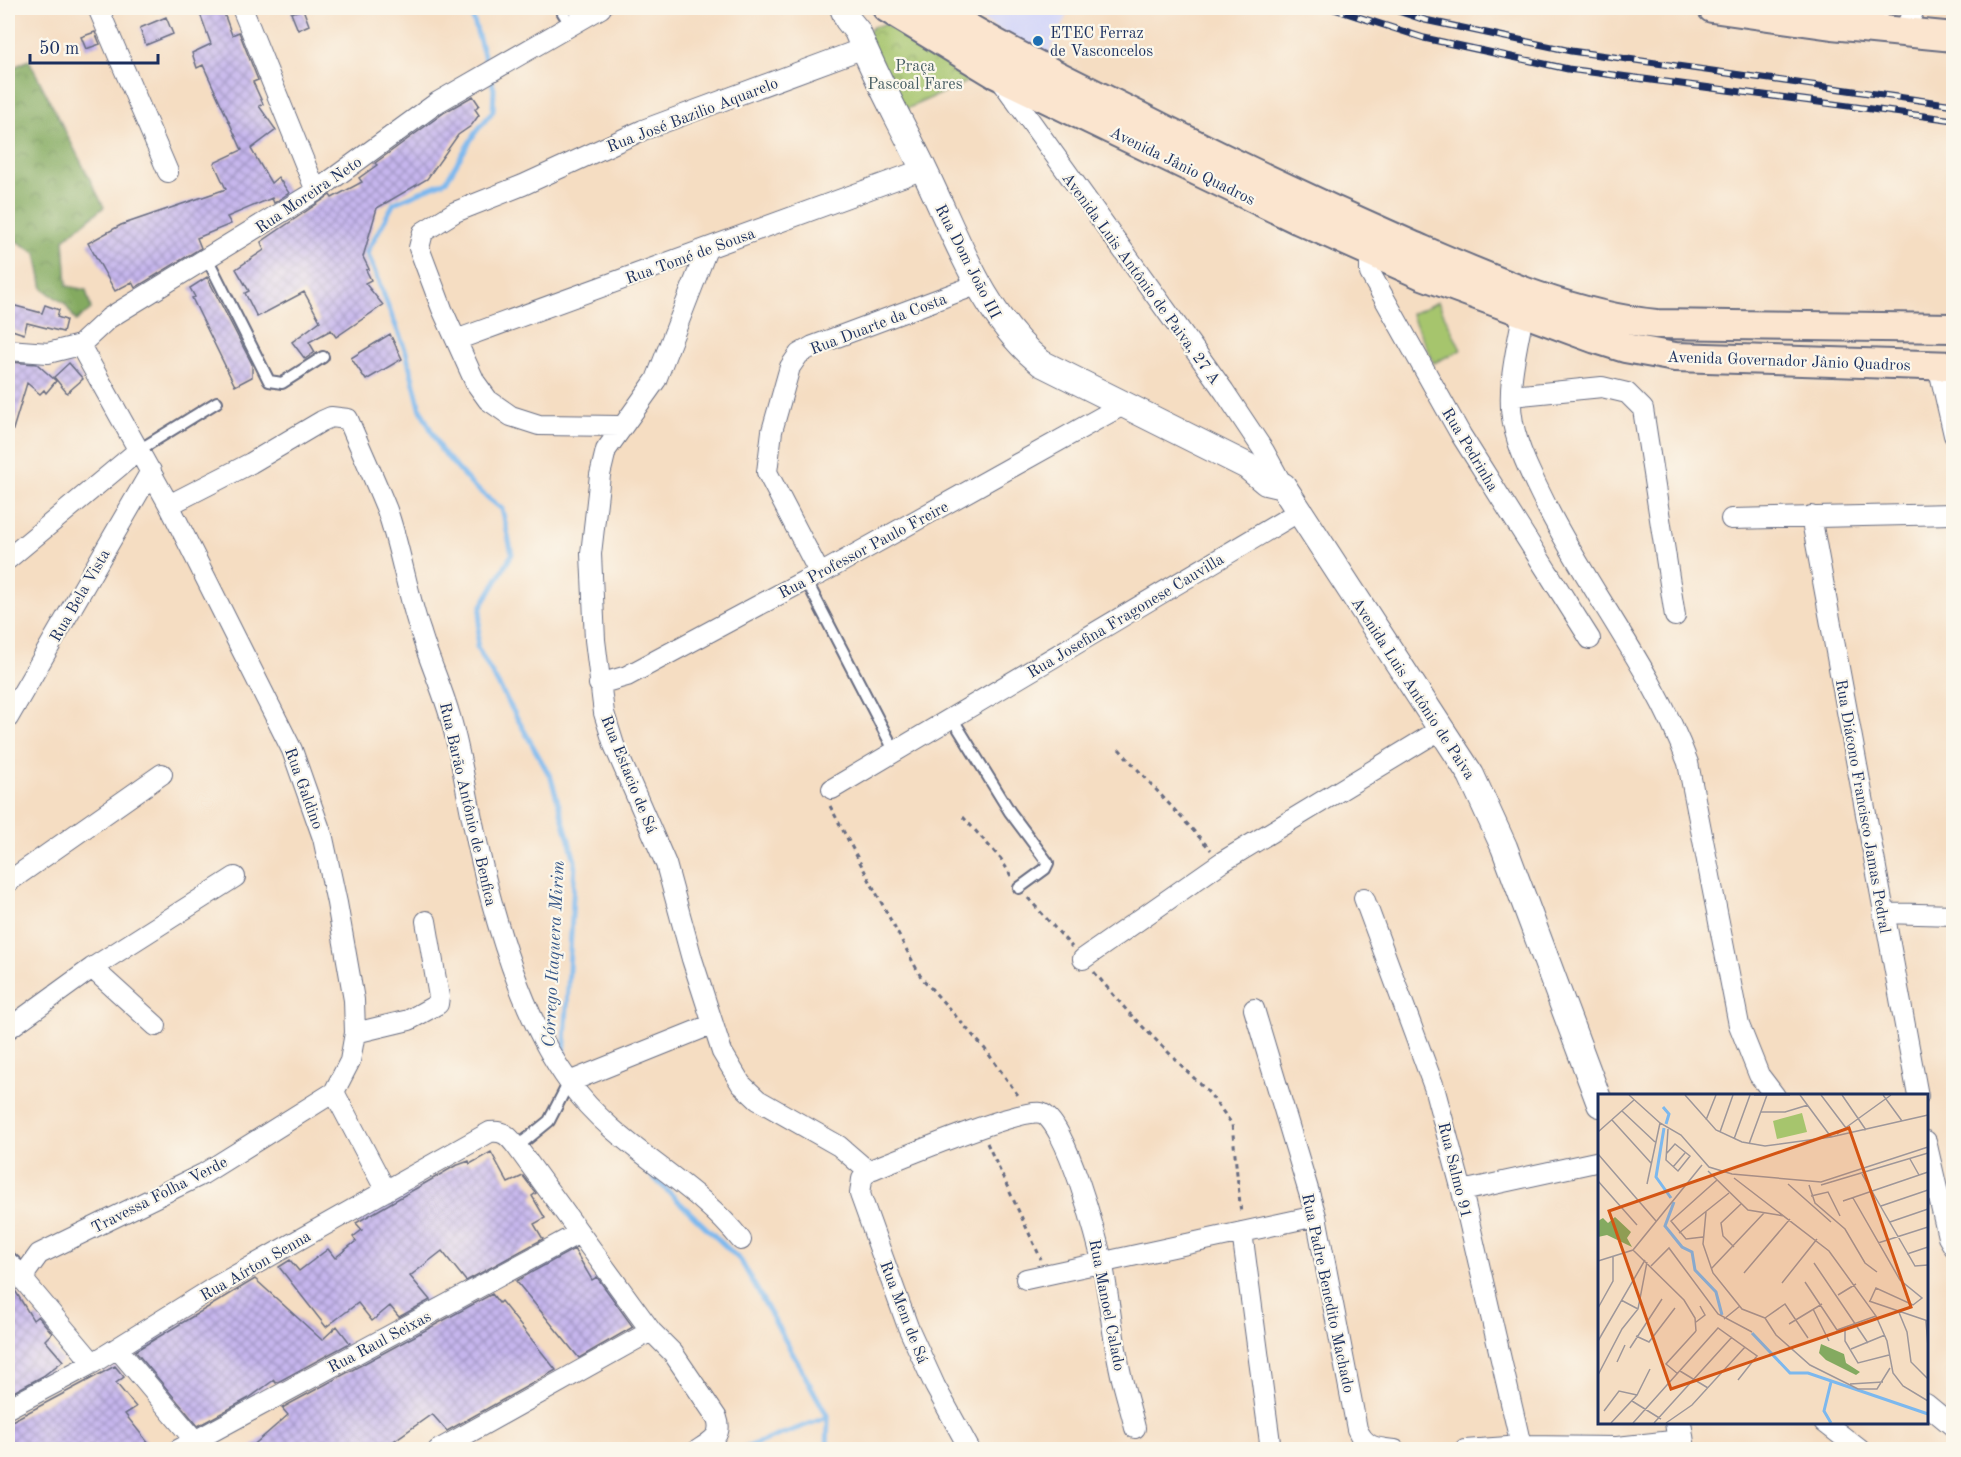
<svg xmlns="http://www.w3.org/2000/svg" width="1961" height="1457" font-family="'Old Standard TT',serif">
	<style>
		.built { fill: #d6d8f8 }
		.forest { fill: url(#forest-crowns); stroke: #506c5f; stroke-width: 1.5 }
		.park { fill: url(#park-crowns); stroke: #607a66; stroke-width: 1.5 }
		.pitch { fill: #a6c56d; stroke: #607a66; stroke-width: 1.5 }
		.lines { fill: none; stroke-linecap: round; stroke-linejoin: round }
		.stream { stroke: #7cb8ee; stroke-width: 5 }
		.building { fill: url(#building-cross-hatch) }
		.service-casing { stroke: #676c81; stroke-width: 14 }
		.minor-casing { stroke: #676c81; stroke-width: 22 }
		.tertiary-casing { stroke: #676c81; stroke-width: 28 }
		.secondary-casing { stroke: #676c81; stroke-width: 32 }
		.path { stroke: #676c81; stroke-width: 3; stroke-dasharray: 4.5 4.5; stroke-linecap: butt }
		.service { stroke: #fff; stroke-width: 10 }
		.minor { stroke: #fff; stroke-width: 20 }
		.tertiary { stroke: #fff; stroke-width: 26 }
		.secondary { stroke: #fbe5cf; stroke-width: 28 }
		.rail-casing { stroke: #1b2f5e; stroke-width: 7 }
		.rail { stroke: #fbf7ec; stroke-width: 4.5; stroke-dasharray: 14; stroke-linecap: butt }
		.poi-dot { fill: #1f6fb2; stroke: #fbf7ec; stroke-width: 2 }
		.labels { text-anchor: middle; stroke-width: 4.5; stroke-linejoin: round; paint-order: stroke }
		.poi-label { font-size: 16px; fill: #1b2f5e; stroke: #fbf7ec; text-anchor: start }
		.park-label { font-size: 16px; fill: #455c62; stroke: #fbf7ec }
		.street-label { font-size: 16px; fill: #1b2f5e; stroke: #fbf7ec }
		.water-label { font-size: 18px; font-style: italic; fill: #385889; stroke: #fbf7ec }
		.inset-river { fill: none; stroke: #7cb8ee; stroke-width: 3 }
		.inset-road { fill: none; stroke: #9e979a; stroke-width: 1.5 }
		.view { fill: #d45514; fill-opacity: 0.15; stroke: #d45514; stroke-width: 3 }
		.inset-edge { fill: none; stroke: #1b2f5e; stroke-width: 3 }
	</style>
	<defs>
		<pattern id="forest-crowns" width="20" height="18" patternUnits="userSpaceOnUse" patternTransform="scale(1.5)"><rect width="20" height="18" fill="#84aa60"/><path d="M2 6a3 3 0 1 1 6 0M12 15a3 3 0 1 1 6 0" fill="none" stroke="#6b8b52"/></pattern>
		<pattern id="park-crowns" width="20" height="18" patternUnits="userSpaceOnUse" patternTransform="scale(1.5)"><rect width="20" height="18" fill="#a6c56d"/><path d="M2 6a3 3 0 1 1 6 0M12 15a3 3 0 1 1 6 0" fill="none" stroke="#86a05d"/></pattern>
		<pattern id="building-cross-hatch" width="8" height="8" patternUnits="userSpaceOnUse" patternTransform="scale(1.5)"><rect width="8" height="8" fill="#c6b6ed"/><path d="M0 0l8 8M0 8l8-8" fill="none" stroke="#a094c3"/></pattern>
	</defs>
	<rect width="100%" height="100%" fill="#fbf7ec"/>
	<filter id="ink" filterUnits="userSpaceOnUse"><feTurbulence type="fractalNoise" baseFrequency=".0167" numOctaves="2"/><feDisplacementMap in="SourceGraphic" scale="12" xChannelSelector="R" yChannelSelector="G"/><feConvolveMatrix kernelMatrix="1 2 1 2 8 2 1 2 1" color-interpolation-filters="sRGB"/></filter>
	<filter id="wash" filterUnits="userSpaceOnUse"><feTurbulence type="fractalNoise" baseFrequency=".008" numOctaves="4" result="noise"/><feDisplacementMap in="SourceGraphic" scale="24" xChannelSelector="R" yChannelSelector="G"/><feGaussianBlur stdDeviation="1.35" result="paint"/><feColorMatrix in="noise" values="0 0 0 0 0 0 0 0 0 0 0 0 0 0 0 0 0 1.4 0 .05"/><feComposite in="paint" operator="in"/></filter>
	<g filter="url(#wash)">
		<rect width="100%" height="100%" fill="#f5ddc2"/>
		<path class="built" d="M965 8H1070L1048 55 996 28Z"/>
		<path class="forest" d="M29 60 104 207 64 239 67 286 86 290 91 309 76 321 65 304 43 289 36 253 8 236V70Z"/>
		<path class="park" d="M885 24 978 77 904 110 866 34 873 27Z"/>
		<path class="pitch" d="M1438 302 1461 350 1434 363 1411 314Z"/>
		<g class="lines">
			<path class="stream" d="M470 8 494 89 493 111 475 133 446 181 394 203 367 252 406 352 420 408 441 450 472 485 502 509 512 554 481 607 477 647 551 778 575 861 564 1060
				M630 1155 741 1261 828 1417 827 1450
				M716 1450 742 1449 828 1417"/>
		</g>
		<g id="blocks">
			<path class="building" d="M198 8H222L232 35 239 32 258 80 253 82 263 104 259 106 276 130 251 149 271 183 278 177 289 193 274 203 272 198 227 217 231 224 197 238 201 248 135 288 132 282 115 291 88 243 121 225 226 189 214 163 242 150 203 65 197 68 192 53 211 44Z
				M303 9 309 25 298 30 291 13Z
				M166 17 173 34 146 45 140 28Z
				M95 32 100 44 86 49 81 37Z
				M473 96 479 105 475 109 479 115 471 126 458 135 427 179 377 208 363 257 369 269 366 270 371 280 365 283 383 305 336 337 331 330 309 342 315 352 305 359 292 342 320 321 304 292 257 317 245 293 249 291 236 269 264 250 261 242 330 195 332 198 362 182 359 178 377 165 375 163 445 112Z
				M207 277 252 364V377L235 386 192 298 195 297 190 288Z
				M8 304 42 313 45 305 59 310 57 317 66 320 63 332 27 323 24 334 12 330 8 327Z
				M390 334 402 359 366 380 351 358Z
				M9 362 37 364 56 381 46 393 44 390 40 394 27 383 11 436H8Z
				M69 363 83 379 67 393 54 377Z
				M491 1152 508 1183 523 1176 536 1193 532 1196 545 1218 534 1224 543 1239 466 1281 442 1251 410 1276 430 1300 399 1317 390 1306 372 1321 358 1303 326 1327 279 1267 290 1260 299 1271 328 1249 335 1258 356 1241 353 1237 362 1230 356 1223 455 1166 469 1161 470 1164Z
				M574 1249 592 1280 597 1277 633 1327 579 1358 516 1281Z
				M8 1279 33 1320 38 1316 52 1333 45 1340 63 1361 43 1376 8 1395Z
				M255 1279 322 1340 337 1326 350 1343 276 1383 274 1380 249 1398 198 1426 135 1351Z
				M492 1294 499 1303 501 1301 556 1370 447 1431 432 1414 391 1443 396 1449H249L288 1415 282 1408Z
				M115 1366 124 1377 116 1383 136 1407 125 1414 153 1449H8V1423Z"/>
		</g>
	</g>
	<g filter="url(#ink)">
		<use href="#blocks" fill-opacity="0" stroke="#676c81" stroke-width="1.5"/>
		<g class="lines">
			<g class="service-casing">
				<path id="service" d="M560 8 571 26
					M208 260 269 381 282 383 323 357
					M139 450 217 402
					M806 580 895 752
					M952 718 1010 812 1048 863 1045 869 1019 888
					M517 1147 549 1121 569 1082
					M8 1256 26 1272"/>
			</g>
			<g class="minor-casing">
				<path id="minor" d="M98 8 168 172
					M242 8 316 191
					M1839 22 1881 8
					M1904 31 1915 8
					M998 76 1224 391 1264 451 1283 486
					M707 249 656 380 606 450 600 475 591 554 595 640 604 713 614 745 666 864 692 959 722 1052 741 1084 758 1100 839 1146 868 1171
					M1370 252V273L1461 435 1590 639
					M1523 314C1517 348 1506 389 1513 423 1519 453 1534 480 1547 507 1591 594 1654 671 1688 763L1739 1025 1759 1075 1775 1096
					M456 340 924 169
					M80 345 169 505 292 750 323 838 337 903 354 1000 355 1033 350 1061 334 1092 203 1174 39 1254 26 1272 25 1282 93 1363
					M8 350 48 353 80 345 109 318 316 191 438 102 601 8
					M1938 365 1954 435
					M1512 396 1602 387 1627 393 1643 409 1675 616
					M620 426 539 425 511 416 488 400 475 382 442 309 419 248 423 232 455 212 523 185 643 130 864 48
					M169 505 251 463 322 421 331 417 348 419C361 450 375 480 387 510 401 550 407 593 421 633 429 660 441 686 449 713 460 748 465 786 473 823 490 906 518 1012 569 1082 616 1148 692 1178 741 1240
					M1811 516 1918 1096
					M1731 519 1954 514
					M8 559 139 450
					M820 574 767 472 772 431 790 367 799 354 813 346 979 284
					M599 684 627 676 806 580 820 574 1123 405
					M8 718 151 471
					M832 789 1298 512
					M8 882 162 774
					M1364 898 1434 1087 1462 1191 1522 1450
					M1883 913 1954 915
					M1083 959 1222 862 1443 728
					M92 968 156 1026
					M1254 1009 1316 1216 1357 1429C1365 1448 1377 1448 1395 1450
					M8 1029 92 968 235 877
					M355 1033 409 1020 438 1004 439 997 426 921
					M569 1082 713 1024
					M334 1092 386 1191
					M1926 1141 1948 1237 1954 1247
					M868 1171C896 1160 1019 1108 1041 1113 1065 1119 1098 1240 1103 1266 1110 1304 1113 1342 1122 1379 1126 1395 1131 1411 1135 1428
					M868 1171 862 1179 860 1194 908 1327 935 1386 970 1450
					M1462 1191 1600 1161
					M1242 1232 1271 1450
					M1026 1279 1316 1216
					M117 1348 202 1449
					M1926 1404 1954 1427
					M8 1408 93 1363 215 1287 490 1132C504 1130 509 1137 517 1147L651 1331 673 1353 717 1418C723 1435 712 1441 698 1450
					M1824 1422 1860 1450
					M178 1450 579 1233
					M438 1450 651 1331
					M1465 1450 1522 1446 1617 1447 1681 1440"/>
			</g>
			<g class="tertiary-casing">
				<path id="tertiary" d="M843 8 848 20 857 31C876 79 902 124 924 170 957 238 982 314 1041 363L1247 466 1266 482 1283 486 1471 775 1504 847 1600 1104
					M1678 1422 1682 1450"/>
			</g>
			<g class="secondary-casing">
				<path id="secondary" d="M887 8 996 74 1299 220 1420 274 1596 339 1625 348 1675 357 1954 366
					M936 8C1008 54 1088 90 1164 129 1246 170 1327 208 1411 245 1490 279 1570 315 1656 324L1954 328
					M1712 8 1832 25 1954 37"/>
			</g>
			<path class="path" d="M1119 749 1211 850
				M830 806 921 977 985 1049 1020 1098
				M963 817 1001 859 1011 876
				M1028 898 1072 947
				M1094 972 1129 1013 1210 1094 1232 1124 1241 1214
				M987 1143 1041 1259"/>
			<use href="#service" class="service"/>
			<use href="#minor" class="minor"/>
			<use href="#tertiary" class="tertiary"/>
			<use href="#secondary" class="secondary"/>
			<g class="rail-casing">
				<path id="rail" d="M1331 8 1424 38 1568 69 1954 120
					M1389 8 1425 20 1571 51 1954 105"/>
			</g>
			<use href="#rail" class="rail"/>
		</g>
	</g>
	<circle class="poi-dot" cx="1038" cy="41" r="6"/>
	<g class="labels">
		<g class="poi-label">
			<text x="1050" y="38">ETEC Ferraz<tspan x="1050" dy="18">de Vasconcelos</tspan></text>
		</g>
		<g class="park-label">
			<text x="915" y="71">Praça<tspan x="915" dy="18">Pascoal Fares</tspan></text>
		</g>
		<g class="street-label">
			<text transform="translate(692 114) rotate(-21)" y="6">Rua José Bazilio Aquarelo</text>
			<text transform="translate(1183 165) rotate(26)" y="6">Avenida Jânio Quadros</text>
			<text transform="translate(308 194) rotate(-34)" y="6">Rua Moreira Neto</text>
			<text transform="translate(690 255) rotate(-20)" y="6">Rua Tomé de Sousa</text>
			<text transform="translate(969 261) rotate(63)" y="6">Rua Dom João III</text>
			<text transform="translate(1142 278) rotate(54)" y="6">Avenida Luis Antônio de Paiva, 27 A</text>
			<text transform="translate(878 323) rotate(-21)" y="6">Rua Duarte da Costa</text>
			<text transform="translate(1789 360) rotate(2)" y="6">Avenida Governador Jânio Quadros</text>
			<text transform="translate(1471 449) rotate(59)" y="6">Rua Pedrinha</text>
			<text transform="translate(863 549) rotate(-28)" y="6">Rua Professor Paulo Freire</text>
			<text transform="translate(79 595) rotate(-60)" y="6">Rua Bela Vista</text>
			<text transform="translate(1125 615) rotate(-31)" y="6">Rua Josefina Fragonese Cauvilla</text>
			<text transform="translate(1414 688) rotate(57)" y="6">Avenida Luis Antônio de Paiva</text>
			<text transform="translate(630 774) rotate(68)" y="6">Rua Estacio de Sá</text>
			<text transform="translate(305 788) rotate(70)" y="6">Rua Galdino</text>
			<text transform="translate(469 804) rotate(77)" y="6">Rua Barão Antônio de Benfica</text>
			<text transform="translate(1864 806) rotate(80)" y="6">Rua Diácono Francisco Jamas Pedral</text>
			<text transform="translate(1456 1170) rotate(76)" y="6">Rua Salmo 91</text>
			<text transform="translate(159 1194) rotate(-27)" y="6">Travessa Folha Verde</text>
			<text transform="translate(255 1265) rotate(-30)" y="6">Rua Aírton Senna</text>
			<text transform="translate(1329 1293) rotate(78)" y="6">Rua Padre Benedito Machado</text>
			<text transform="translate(1108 1305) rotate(79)" y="6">Rua Manoel Calado</text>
			<text transform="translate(905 1312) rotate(69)" y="6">Rua Mem de Sá</text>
			<text transform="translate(379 1341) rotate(-28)" y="6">Rua Raul Seixas</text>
		</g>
		<g class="water-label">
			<text transform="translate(553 954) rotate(-87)" y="6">Córrego Itaquera Mirim</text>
		</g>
	</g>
	<g transform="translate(1598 1094)">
		<rect width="330" height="330" fill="#f5ddc2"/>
		<path d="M17 123 33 138 29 144 34 153 9 141 0 143V127L5 124 10 129ZM223 250 246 260 248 269 262 278 258 281 228 266 221 259Z" fill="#84aa60"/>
		<path d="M204 19 209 38 179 45 175 27Z" fill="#a6c56d"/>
		<path class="inset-river" d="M65 13 71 20 68 30M66 34 58 83 73 104M76 108 67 132 84 153 94 158 97 176 118 198 124 221M154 239 192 279H210L330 320M233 288 226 317 233 329"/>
		<path class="inset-road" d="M31 1 62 29 83 41 111 73 134 80 223 88 330 53M87 1 118 36 144 48 167 52 233 43 330 21M156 1H192M202 1 233 43M223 1 248 34M244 1 268 36M285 1 304 27M24 17 57 48M163 18H187L210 11M14 26 53 69M108 26 118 1M0 38 36 6M122 38 135 1M239 40 293 1M136 45 152 1M151 50 169 1M69 59 77 50 92 62 80 77 68 66 70 35M0 60 58 127M312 65 321 81M75 73 87 59M110 77 150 116 186 122M264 80 317 172 330 171M136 84 231 157 278 222 289 247 295 279 305 292 330 307M0 87 39 131M49 90 62 29M190 90 233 128M211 91 217 109 247 135 267 169 279 178M223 91 330 59M213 102 230 98 242 122M255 104 302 186 324 204 315 211 278 194 272 207M245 107 330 78M283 112 330 96M108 118 105 150 115 179 144 215 167 224M292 128 330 115M81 139 131 99M105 143 88 145 73 127 119 86M280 149 330 133M136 153 125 142 123 129 143 110M35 156 86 206 97 224 98 237M309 160 330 153M0 167 35 156 104 71M216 169 270 249M53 172 71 154 120 220 154 238M113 175 166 119M146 179 192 125M207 188 239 236 278 222M184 189 219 145M240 201 258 190M23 206 40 215M271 207 330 227M0 214 15 187V163M215 215 231 247M300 216 309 238 313 268 330 285M167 224 178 241 212 271 260 295H279L292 274M167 224 187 210 210 244M126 225 142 212M328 227 330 253M98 228 107 221 102 212M191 230 224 210M247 235V247L260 269 291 261M38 242 51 248 77 214M0 247 47 166M32 254 64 205M253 255 287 241M19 268 27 251M82 277 110 294M80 280 68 270 98 237M0 281 24 235 40 215 49 168M252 290 285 288M34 307 63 325M6 317 21 297 39 301M13 329 39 301 52 275M35 329 120 234 159 262 140 286M56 329 134 243M68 329 94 311 147 253"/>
		<path class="view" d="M251 34 313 213 73 295 11 117Z"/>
		<rect width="330" height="330" class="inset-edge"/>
	</g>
	<rect width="1961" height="1457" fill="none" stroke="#fbf7ec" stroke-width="30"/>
	<path d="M30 54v9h128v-9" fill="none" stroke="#1b2f5e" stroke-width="3"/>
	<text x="39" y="54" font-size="18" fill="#1b2f5e" stroke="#fbf7ec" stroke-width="4.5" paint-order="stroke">50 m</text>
</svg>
